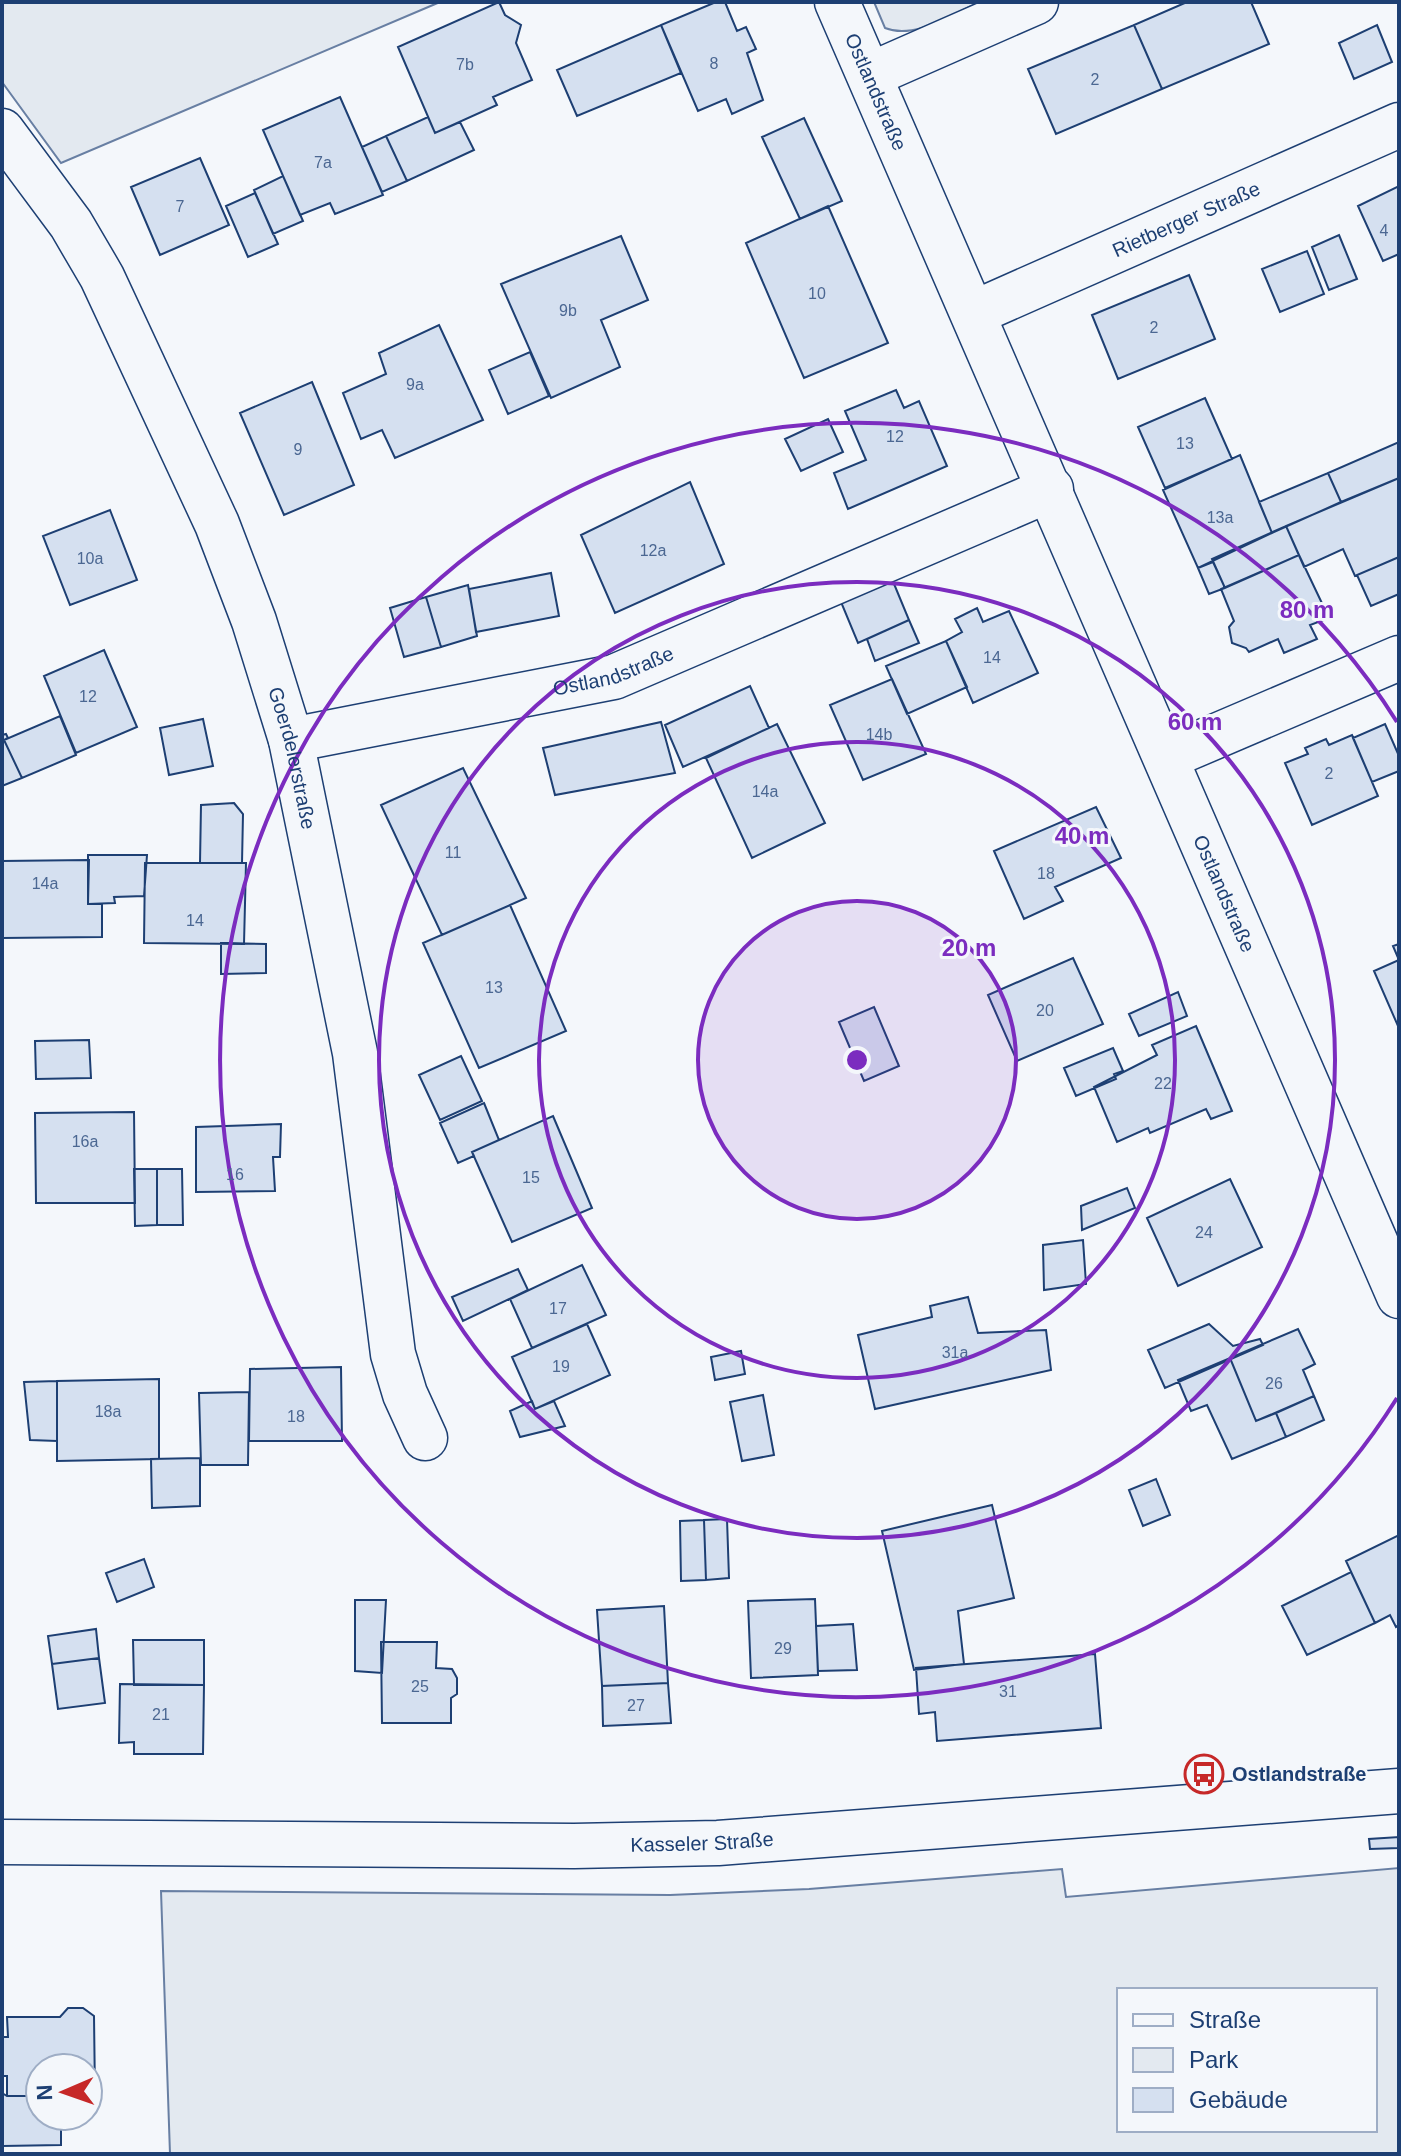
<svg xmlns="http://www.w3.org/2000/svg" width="1401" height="2156" font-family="Arial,sans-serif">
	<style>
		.green { fill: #e3e9f0; stroke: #687fa3; stroke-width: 2; fill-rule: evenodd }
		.building { fill: #d5e0f0; stroke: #1d3f73; stroke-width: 2 }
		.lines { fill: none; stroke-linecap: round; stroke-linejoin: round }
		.street-casing { stroke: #1d3f73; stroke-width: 47 }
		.secondary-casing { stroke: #1d3f73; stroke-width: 47 }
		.street { stroke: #f4f7fb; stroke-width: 44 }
		.secondary { stroke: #f4f7fb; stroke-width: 44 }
		.ring { fill: none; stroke: #7b2cbf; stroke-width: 4 }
		.labels { text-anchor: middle; stroke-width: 6; stroke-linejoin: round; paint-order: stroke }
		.number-label { font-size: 16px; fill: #4b6792 }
		.street-label { font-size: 20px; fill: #1d3f73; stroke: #f4f7fb }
		.poi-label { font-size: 20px; font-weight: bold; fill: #1d3f73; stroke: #f4f7fb; text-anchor: start }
		.centre { fill: #7b2cbf; stroke: #f4f7fb; stroke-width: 4 }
		.ring-label { font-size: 24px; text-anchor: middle; font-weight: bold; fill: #7b2cbf; stroke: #f4f7fb; stroke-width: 6; stroke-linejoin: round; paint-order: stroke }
	</style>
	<rect width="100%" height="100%" fill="#f4f7fb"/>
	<path class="green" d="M2 2H440L61 163 2 82Z
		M874 2H980C952 14 915 40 885 28Z
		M1399 1868V2154H170L161 1891 670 1895 809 1889 1062 1869 1066 1897ZM1119 1990H1375V2130H1119Z"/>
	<path class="building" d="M499 2 505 15 521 25 516 43 532 80 493 97 497 105 435 133 398 47Z
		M716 2H725L737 31 746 27 756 49 747 53 763 100 732 114 726 99 698 111 661 25Z
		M1187 2H1251L1269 44 1162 89 1134 25Z
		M661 25 681 73 577 116 557 70Z
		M1134 25 1162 89 1056 134 1028 69Z
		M1377 25 1392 62 1354 79 1339 43Z
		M340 97 383 195 335 214 330 203 300 215 263 130Z
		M428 117 435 133 460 122 474 150 407 181 386 136Z
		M804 118 842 201 800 219 762 137Z
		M386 136 407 181 382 192 362 147Z
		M200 158 229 225 160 255 131 187Z
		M283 176 303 221 273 234 254 190Z
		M1399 186V254L1383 261 1358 206Z
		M255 193 278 244 248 257 226 206Z
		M828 206 888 343 804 378 746 243Z
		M1339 235 1357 279 1329 290 1312 247Z
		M621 236 648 300 601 320 620 367 551 398 501 284Z
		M1307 251 1324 294 1280 312 1262 269Z
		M1189 275 1215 339 1118 379 1092 315Z
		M439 325 483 420 395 458 382 430 361 439 343 393 386 374 379 353Z
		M530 352 549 396 508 414 489 370Z
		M312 382 354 485 284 515 240 413Z
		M896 390 904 408 919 401 947 466 848 509 834 473 866 460 845 411Z
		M1205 398 1232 459 1165 488 1138 427Z
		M828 419 843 452 801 471 785 439Z
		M1399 442V478L1341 502 1328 473Z
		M1240 455 1272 533 1198 568 1163 490Z
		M1328 473 1341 502 1272 533 1259 502Z
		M1399 478V557L1355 576 1343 549 1304 567 1286 526Z
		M690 482 724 564 615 613 581 535Z
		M110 510 137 580 70 605 43 536Z
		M1286 526 1299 555 1225 588 1212 559Z
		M1299 555 1329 618 1310 625 1317 639 1284 653 1278 639 1249 652 1246 648 1232 643 1229 627 1234 621 1221 589Z
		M1399 557V594L1371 606 1357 575Z
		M1213 562 1225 588 1209 594 1198 568Z
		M551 573 559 616 476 632 469 589Z
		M892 579 909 620 858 643 841 602Z
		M468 585 477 636 441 647 426 597Z
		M426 597 441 647 404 657 390 608Z
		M977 608 983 622 1009 611 1038 673 973 703 946 641 962 632 955 619Z
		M909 620 919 643 875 661 867 639Z
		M946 641 967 687 907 714 886 666Z
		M104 650 137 727 76 753 44 676Z
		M892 679 926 754 863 780 830 705Z
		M750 686 769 728 683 767 665 725Z
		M60 716 76 755 22 778 4 740Z
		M203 719 213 766 169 775 160 728Z
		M661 722 675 773 555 795 543 748Z
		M777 724 825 823 752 858 706 758Z
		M1385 724 1399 756V771L1372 782 1353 738Z
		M6 734 8 738 4 740 22 778 2 786V735Z
		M1352 735 1378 796 1312 825 1285 763 1308 754 1305 748 1326 739 1329 745Z
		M463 768 526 898 442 935 381 805Z
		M234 803 243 814 242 863H200L201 805Z
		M1096 807 1121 858 1055 887 1063 901 1024 919 994 851Z
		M88 855H147L144 896 114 897 115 903 88 904Z
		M89 860 88 904H102V937L2 938V861Z
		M145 863H246L244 944 144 943Z
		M510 905 566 1031 479 1068 423 943Z
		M221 943 266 944V973L221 974Z
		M1399 944V1025L1398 1026 1374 971 1399 960 1393 946Z
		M1073 958 1103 1024 1017 1061 988 995Z
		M1178 992 1187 1016 1139 1036 1129 1014Z
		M874 1007 899 1066 864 1081 839 1022Z
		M1196 1026 1232 1111 1211 1119 1206 1109 1150 1133 1148 1128 1117 1142 1094 1087 1157 1055 1152 1045Z
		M89 1040 91 1078 36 1079 35 1041Z
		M1113 1048 1123 1071 1114 1074 1116 1079 1076 1096 1064 1068Z
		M461 1056 482 1101 440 1120 419 1075Z
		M484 1103 499 1140 472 1152 474 1156 458 1163 440 1123Z
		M134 1112 135 1203H36L35 1113Z
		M553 1116 592 1208 512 1242 472 1152Z
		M281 1124 280 1157H273L275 1191 196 1192V1127Z
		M134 1169H157V1225L135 1226Z
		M157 1169H182L183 1225H157Z
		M1230 1179 1262 1247 1178 1286 1147 1218Z
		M1127 1188 1135 1208 1082 1230 1081 1206Z
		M1083 1240 1086 1284 1044 1290 1043 1245Z
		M582 1265 606 1315 532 1348 510 1299Z
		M518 1269 528 1290 463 1321 452 1297Z
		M968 1297 978 1333 1046 1330 1051 1370 875 1409 858 1335 932 1317 930 1306Z
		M587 1324 610 1375 535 1409 512 1357Z
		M1209 1324 1233 1346 1260 1339 1263 1345 1165 1388 1148 1350Z
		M1298 1329 1315 1364 1303 1370 1314 1396 1256 1421 1230 1358Z
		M741 1351 745 1374 715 1380 711 1357Z
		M1230 1358 1256 1421 1276 1413 1286 1437 1232 1459 1207 1405 1191 1411 1178 1380Z
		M341 1367 342 1441H249L250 1369Z
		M159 1379V1459L57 1461V1381Z
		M57 1381V1441L30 1440 24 1382Z
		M249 1392 248 1465H201L199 1393Z
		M763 1395 774 1455 742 1461 730 1402Z
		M1314 1396 1324 1420 1286 1437 1276 1413Z
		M532 1401 535 1409 554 1401 565 1426 520 1437 510 1411Z
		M200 1458V1506L152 1508 151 1459Z
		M1156 1479 1170 1515 1143 1526 1129 1490Z
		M992 1505 1014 1598 958 1611 964 1664 914 1670 882 1531Z
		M727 1519 729 1578 706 1580 704 1520Z
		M704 1520 706 1580 681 1581 680 1521Z
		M1399 1535V1625L1396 1627 1390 1615 1375 1623 1346 1561Z
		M144 1559 154 1587 117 1602 106 1573Z
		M1351 1572 1375 1623 1307 1655 1282 1606Z
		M815 1599 818 1675 751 1678 748 1601Z
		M355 1600H386L382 1673 355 1671Z
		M664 1606 668 1683 602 1686 597 1610Z
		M853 1624 857 1670 818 1671 816 1626Z
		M96 1629 99 1658 52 1664 48 1636Z
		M133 1640H204V1685H134Z
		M381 1642H437L436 1668 452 1669 457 1678V1694L451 1698V1723H382Z
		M1095 1654 1101 1728 937 1741 935 1712 919 1714 916 1668Z
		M99 1658 105 1703 58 1709 52 1664Z
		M668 1683 671 1723 603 1726 602 1686Z
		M120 1684 204 1685 203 1754H134V1742L119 1743Z
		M1399 1837V1848L1370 1849 1369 1839Z
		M68 2008H83L94 2016 95 2095 88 2096V2068H40V2096H7V2076H2V2037H8L7 2017H60Z
		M2 2093 7 2096H40V2116H61V2145L3 2146Z"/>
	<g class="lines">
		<g class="street-casing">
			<g id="street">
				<path id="s1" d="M837 2 1399 1296"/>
				<path d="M870 75 1036 2"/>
				<path id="s2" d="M2 131 71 224 102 277 217 524 254 621 291 740 355 1053 393 1354 405 1394 425 1438"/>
				<path id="s3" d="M974 313 1399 125"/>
				<path id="s4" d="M291 740 614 677 1051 489"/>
				<path d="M1167 757 1399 658"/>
			</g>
		</g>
		<g class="secondary-casing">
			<g id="secondary">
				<path id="s5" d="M2 1842 574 1846 718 1843 1399 1791"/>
			</g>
		</g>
		<use href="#street" class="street"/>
		<use href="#secondary" class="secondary"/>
	</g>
	<circle cx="857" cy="1060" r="159" fill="#7b2cbf" fill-opacity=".12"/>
	<g class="ring">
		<circle cx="857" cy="1060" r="159"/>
		<circle cx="857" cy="1060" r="318"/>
		<circle cx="857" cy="1060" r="478"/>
		<path d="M1397 1398A637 637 0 1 1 1397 722"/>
	</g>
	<defs>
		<g id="bus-ring" transform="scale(2)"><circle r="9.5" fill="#f4f7fb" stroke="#c62828" stroke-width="1.5"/><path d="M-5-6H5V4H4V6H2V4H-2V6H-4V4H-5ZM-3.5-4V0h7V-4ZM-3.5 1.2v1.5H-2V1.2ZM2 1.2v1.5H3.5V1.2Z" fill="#c62828"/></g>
	</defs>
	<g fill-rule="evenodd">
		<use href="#bus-ring" x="1204" y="1774"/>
	</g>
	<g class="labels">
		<g class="number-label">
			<text x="714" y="69">8</text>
			<text x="465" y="70">7b</text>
			<text x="1095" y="85">2</text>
			<text x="323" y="168">7a</text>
			<text x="180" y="212">7</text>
			<text x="1384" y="236">4</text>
			<text x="817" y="299">10</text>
			<text x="568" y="316">9b</text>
			<text x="1154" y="333">2</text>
			<text x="415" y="390">9a</text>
			<text x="895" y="442">12</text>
			<text x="1185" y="449">13</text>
			<text x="298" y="455">9</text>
			<text x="1220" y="523">13a</text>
			<text x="653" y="556">12a</text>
			<text x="90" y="564">10a</text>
			<text x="992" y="663">14</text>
			<text x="88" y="702">12</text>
			<text x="879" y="740">14b</text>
			<text x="1329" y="779">2</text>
			<text x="765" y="797">14a</text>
			<text x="453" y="858">11</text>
			<text x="1046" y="879">18</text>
			<text x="45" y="889">14a</text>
			<text x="195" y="926">14</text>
			<text x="494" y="993">13</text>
			<text x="1045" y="1016">20</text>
			<text x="1163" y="1089">22</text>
			<text x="85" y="1147">16a</text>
			<text x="235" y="1180">16</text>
			<text x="531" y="1183">15</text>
			<text x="1204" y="1238">24</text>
			<text x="558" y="1314">17</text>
			<text x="955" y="1358">31a</text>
			<text x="561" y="1372">19</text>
			<text x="1274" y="1389">26</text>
			<text x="108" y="1417">18a</text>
			<text x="296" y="1422">18</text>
			<text x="783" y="1654">29</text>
			<text x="420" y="1692">25</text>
			<text x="1008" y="1697">31</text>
			<text x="636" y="1711">27</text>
			<text x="161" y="1720">21</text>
		</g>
		<g class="street-label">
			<text dy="7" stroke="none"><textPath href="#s1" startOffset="98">Ostlandstraße</textPath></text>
			<text dy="7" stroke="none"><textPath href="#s3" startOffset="232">Rietberger Straße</textPath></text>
			<text dy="7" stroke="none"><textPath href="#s4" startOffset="330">Ostlandstraße</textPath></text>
			<text dy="7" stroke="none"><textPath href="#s2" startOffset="696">Goerdelerstraße</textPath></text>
			<text dy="7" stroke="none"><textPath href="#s1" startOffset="972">Ostlandstraße</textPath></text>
			<text dy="7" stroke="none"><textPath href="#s5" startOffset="700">Kasseler Straße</textPath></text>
		</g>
		<g class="poi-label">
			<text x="1232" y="1781">Ostlandstraße</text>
		</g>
	</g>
	<circle cx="857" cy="1060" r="12" class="centre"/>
	<g class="ring-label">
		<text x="1307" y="618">80 m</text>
		<text x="1195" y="730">60 m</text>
		<text x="1082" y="844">40 m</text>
		<text x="969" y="956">20 m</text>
	</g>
	<rect width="1401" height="2156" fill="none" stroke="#1d3f73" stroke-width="8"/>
	<rect x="1117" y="1988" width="260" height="144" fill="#f4f7fb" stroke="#9eadc5" stroke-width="2"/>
	<rect x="1133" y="2014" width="40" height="12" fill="#f4f7fb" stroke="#9eadc5" stroke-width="2"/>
	<text x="1189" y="2028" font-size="24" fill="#1d3f73">Straße</text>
	<rect x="1133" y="2048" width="40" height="24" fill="#e3e9f0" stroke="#9eadc5" stroke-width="2"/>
	<text x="1189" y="2068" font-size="24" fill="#1d3f73">Park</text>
	<rect x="1133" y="2088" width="40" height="24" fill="#d5e0f0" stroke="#9eadc5" stroke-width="2"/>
	<text x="1189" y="2108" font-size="24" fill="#1d3f73">Gebäude</text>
	<g transform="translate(64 2092) rotate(268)"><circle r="38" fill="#f4f7fb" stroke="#9eadc5" stroke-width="2"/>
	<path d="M0-6L14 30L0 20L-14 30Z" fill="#c62828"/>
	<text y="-12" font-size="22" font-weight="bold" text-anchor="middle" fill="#1d3f73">N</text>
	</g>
</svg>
